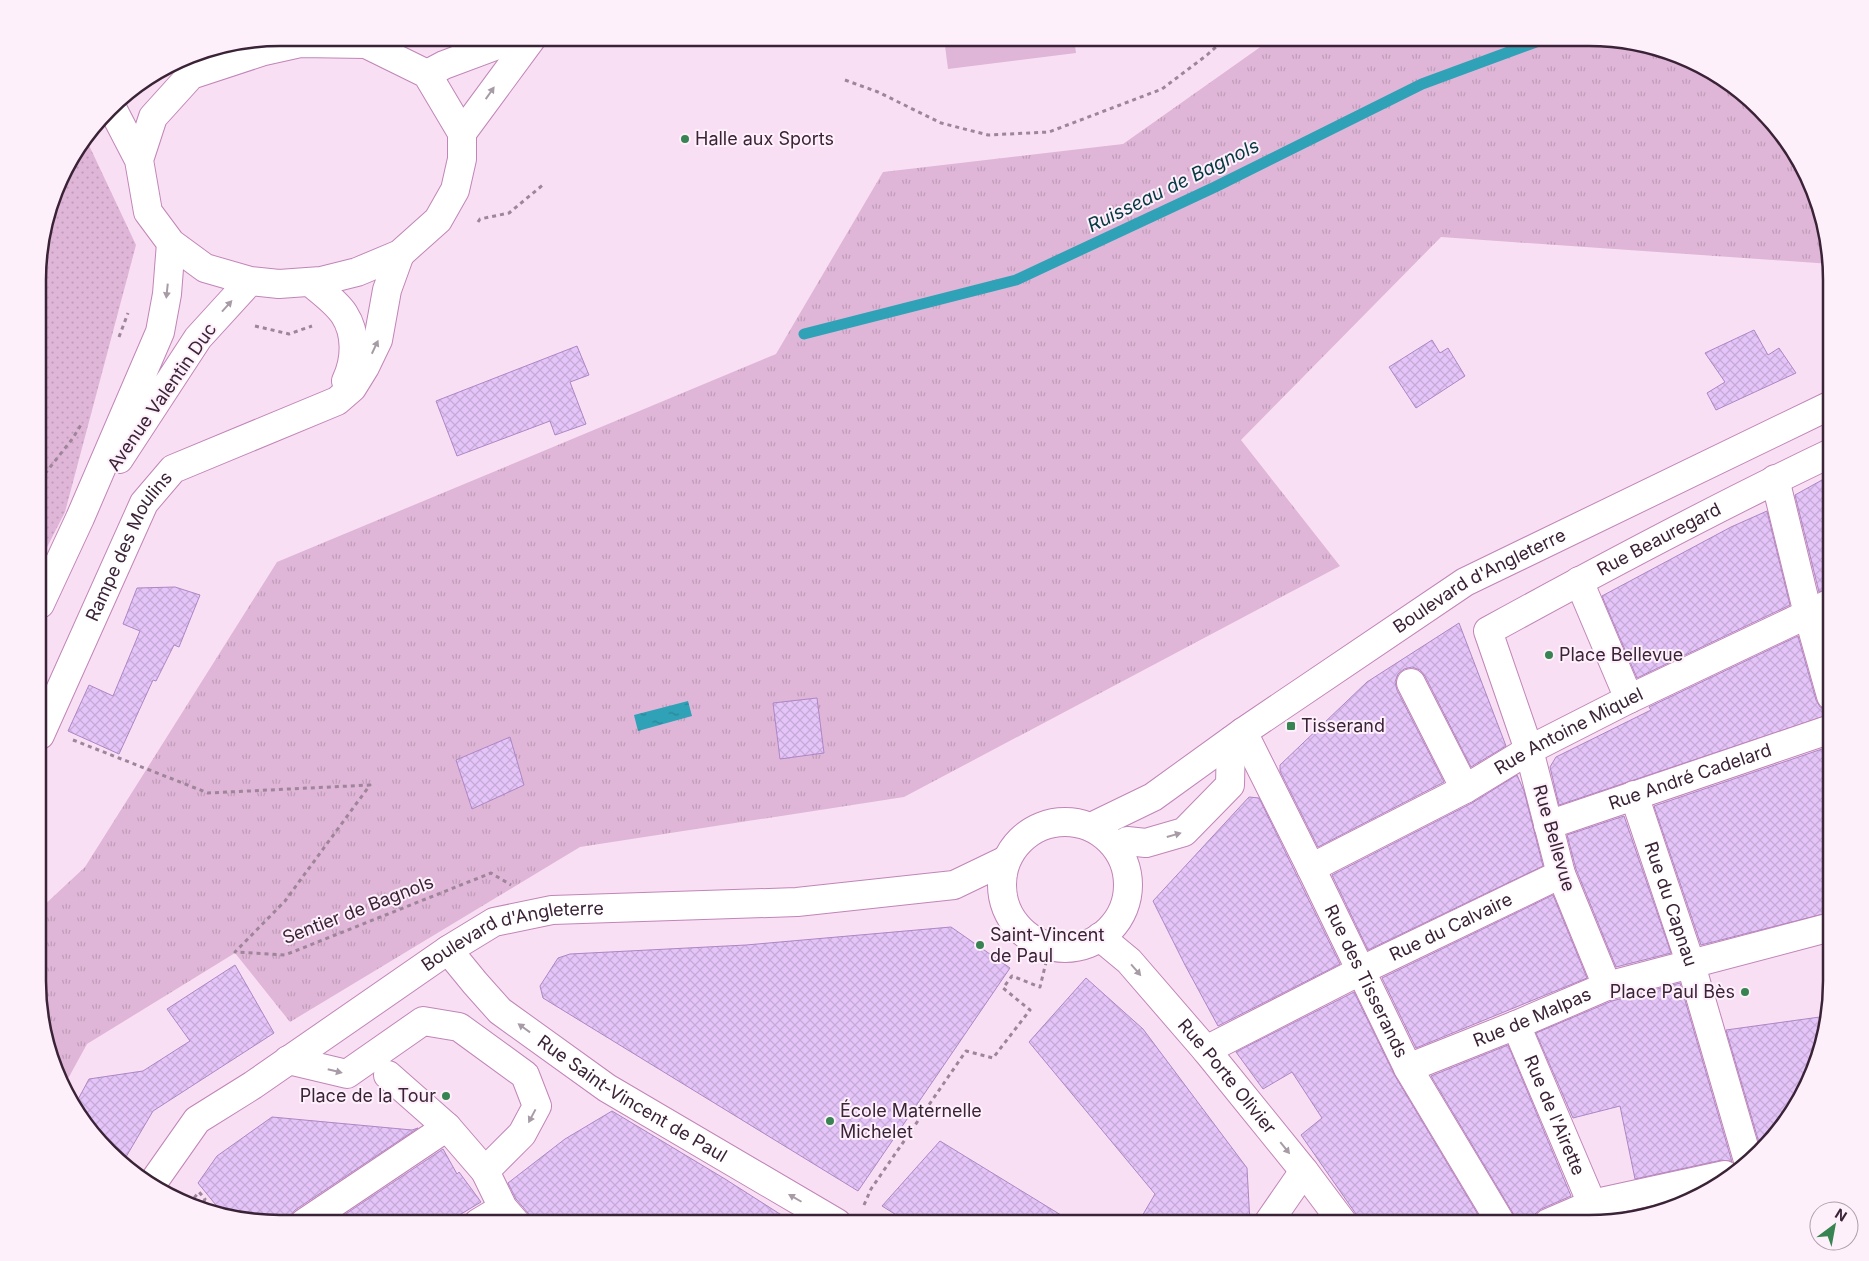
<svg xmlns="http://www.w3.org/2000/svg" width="1869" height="1261" font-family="Inter,sans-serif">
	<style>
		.grass { fill: url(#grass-tufts) }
		.park { fill: #dfb6d7 }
		.garden { fill: url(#garden-dots) }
		.water { fill: url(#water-ripples) }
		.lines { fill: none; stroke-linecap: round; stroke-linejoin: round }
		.stream { stroke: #30a2b7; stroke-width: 11 }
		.building { fill: url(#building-cross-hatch); stroke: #ad86c4 }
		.minor-casing { stroke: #c185b7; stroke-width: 30 }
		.major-casing { stroke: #c185b7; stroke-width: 30 }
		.path { stroke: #9e8599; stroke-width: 3; stroke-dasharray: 4 4; stroke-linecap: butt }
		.minor { stroke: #fff; stroke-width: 28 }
		.major { stroke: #fff; stroke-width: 28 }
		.oneway { fill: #a79ca5 }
		.poi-dot { fill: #378351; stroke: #fef0fb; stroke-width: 2 }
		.labels { text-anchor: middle; stroke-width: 4; stroke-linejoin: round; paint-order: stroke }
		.poi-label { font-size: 18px; fill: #3b2337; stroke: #fef0fb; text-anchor: start }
		.street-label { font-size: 18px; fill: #3b2337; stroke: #fef0fb }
		.water-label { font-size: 19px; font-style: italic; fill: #043942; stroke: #fef0fb }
		.rim { fill: none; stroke: #3b2337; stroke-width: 2.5 }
	</style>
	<defs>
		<pattern id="grass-tufts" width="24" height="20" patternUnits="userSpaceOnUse" patternTransform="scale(1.25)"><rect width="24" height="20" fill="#dfb6d7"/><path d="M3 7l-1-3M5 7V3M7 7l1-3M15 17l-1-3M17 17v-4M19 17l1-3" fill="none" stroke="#c09cb9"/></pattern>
		<pattern id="garden-dots" width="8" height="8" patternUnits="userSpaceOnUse" patternTransform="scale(1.25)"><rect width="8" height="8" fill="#dfb6d7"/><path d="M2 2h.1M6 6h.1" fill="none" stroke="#c09cb9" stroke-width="1.8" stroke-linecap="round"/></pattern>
		<pattern id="water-ripples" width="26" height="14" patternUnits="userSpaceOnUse" patternTransform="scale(1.25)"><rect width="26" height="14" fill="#30a2b7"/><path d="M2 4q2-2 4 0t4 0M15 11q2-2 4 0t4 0" fill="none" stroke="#2a8496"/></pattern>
		<pattern id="building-cross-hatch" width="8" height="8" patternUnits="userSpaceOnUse" patternTransform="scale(1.25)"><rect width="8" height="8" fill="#e5c5f9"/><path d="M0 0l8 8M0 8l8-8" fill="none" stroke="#c5a9d6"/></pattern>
	</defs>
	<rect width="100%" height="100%" fill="#f9dff4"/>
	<path class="grass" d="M1273 38H1605L1667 50 1736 87 1799 159 1831 264 1441 237 1241 440 1340 566 904 797 580 847 290 1022 235 953 87 1044 64 1086 40 1012V909L85 867 277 562 776 354 883 172 1123 144Z"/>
	<path class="park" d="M944 38H1074L1076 53 948 69Z"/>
	<path class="garden" d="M87 141 136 245 65 512 40 561V249L63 172Z"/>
	<path class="water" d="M688 701 692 716 638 731 634 715Z"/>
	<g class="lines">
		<path class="stream" d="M804 334 1016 280 1215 187 1422 84 1547 38"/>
	</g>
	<path class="building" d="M1754 330 1768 355 1779 348 1796 373 1716 410 1707 393 1725 382 1705 353Z
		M1432 340 1440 353 1448 348 1465 376 1416 408 1389 367Z
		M577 346 589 375 570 382 586 424 555 435 550 421 457 456 436 401Z
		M1831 475V588L1819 592 1795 495Z
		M1767 511 1790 605 1637 678 1602 596 1731 527Z
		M175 587 200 595 179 647 174 645 156 681 153 680 119 754 68 731 89 685 113 696 140 631 123 624 137 588Z
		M1459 623 1506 746 1471 767 1425 676 1420 670 1412 667 1404 669 1398 674 1395 682 1397 690 1444 782 1318 847 1280 771V765L1367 682Z
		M1798 636 1816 700 1820 707 1831 711V714L1559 805 1550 767 1556 757 1651 710 1649 707Z
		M817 698 824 753 780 759 773 703Z
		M510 737 524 785 472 809 456 760Z
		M1831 746V912L1701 945 1654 806Z
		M1517 775 1524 791 1543 866 1368 950 1332 875 1472 803Z
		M1249 797 1259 798 1340 964 1218 1026 1185 965 1153 901Z
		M1624 816 1671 953 1616 967 1576 869 1567 835Z
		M1553 895 1587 978 1416 1048 1382 978Z
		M951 927 1010 968 858 1191 543 998 540 986 558 958 570 954 746 945Z
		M235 965 274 1033 153 1111 123 1162 74 1107 89 1079 143 1071 190 1041 167 1009Z
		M1086 978 1143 1029 1247 1168 1250 1223H1138L1155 1194 1029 1042Z
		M1680 983 1732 1162 1722 1160 1635 1179 1620 1106 1573 1118 1536 1033 1612 1001Z
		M1354 992 1395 1076 1483 1223H1360L1356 1214 1301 1135 1322 1118 1292 1072 1263 1089 1236 1052Z
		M1827 1016 1819 1059 1782 1128 1760 1146 1726 1030Z
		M1508 1045 1571 1196 1541 1209 1535 1214 1533 1223H1516L1514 1215 1431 1076Z
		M612 1111 725 1179 794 1223H531L528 1213 516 1199 508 1183 565 1139Z
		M272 1117 412 1130 418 1128 295 1210 290 1216 289 1223H264L224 1215 198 1183 217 1156Z
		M940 1141 1074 1223H909L882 1206Z
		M443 1149 457 1174 459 1172 481 1202 446 1223H332Z"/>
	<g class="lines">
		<g class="minor-casing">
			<g id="minor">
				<path d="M427 74 444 65 516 38"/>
				<path d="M462 133 532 38"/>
				<path d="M310 282C322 292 336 302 344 314 357 334 356 360 346 381"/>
				<path d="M1775 479 1808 614 1831 696"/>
				<path d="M1579 581 1629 699"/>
				<path d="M1411 683 1465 789"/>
				<path id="s1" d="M1243 732 1311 868 1408 1068 1501 1223"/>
				<path id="s2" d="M40 735 144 503 173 469 337 401 352 388 365 367 378 340 387 290 400 254"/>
				<path id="s3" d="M1634 795 1691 965 1747 1157"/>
				<circle cx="1065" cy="885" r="63"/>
				<path id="s4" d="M1548 825 1831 729"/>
				<path id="s5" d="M1091 827 1153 797 1243 732 1465 582 1831 405"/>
				<path d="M1127 841 1146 843 1184 832 1230 785 1231 741"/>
				<path id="s6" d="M1311 868 1465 789 1529 750 1629 699 1831 603"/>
				<path id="s7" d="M1100 937 1129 961 1206 1050 1304 1171 1343 1223"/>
				<path id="s8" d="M448 950 475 983 500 1011 607 1088 837 1223"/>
				<path id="s9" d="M1607 986 1561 874 1529 750 1488 631C1601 569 1715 508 1831 453"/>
				<path id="s10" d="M1516 1025 1592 1204"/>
				<path id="s11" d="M1206 1050 1360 971 1561 874"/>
				<path d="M288 1060 347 1074 423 1021 459 1027 525 1075 537 1106 522 1134 485 1171 503 1208 516 1223"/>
				<path id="s12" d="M1408 1068 1516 1025 1607 986 1831 927"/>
				<path d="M388 1075 447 1127 485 1171"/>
				<path id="s13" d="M152 1184 197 1120 253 1085 448 950 494 922 552 910 797 902 954 885 1006 860"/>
				<path d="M304 1223 447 1127"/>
				<path d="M478 1223 503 1208"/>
				<path d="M1268 1223 1304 1171"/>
				<path d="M1548 1223 1592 1204 1725 1175"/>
			</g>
		</g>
		<g class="major-casing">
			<path id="major" d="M300 43 366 44 427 74 462 133V159L455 190 438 220 400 254 357 272 321 281 279 284 250 281 205 268 171 243 148 212 139 160 153 117 191 75 264 51Z
				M112 108 139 160
				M119 459 198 338 250 281
				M40 604 80 518 160 332 167 294 171 243"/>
		</g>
		<path class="path" d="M845 80 878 92 941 123 988 135 1049 132 1162 89 1207 55 1226 38
			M478 222 480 219 509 213 544 184
			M255 326 289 334 312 326
			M119 337 128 313
			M40 480 73 438 82 423
			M73 740 208 793 370 785 285 901 235 952 285 955 491 873 511 885
			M189 1204 199 1192 205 1199 200 1209
			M864 1205 871 1189 966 1051 993 1058 1030 1010 1003 988 1012 976 1040 987 1050 946"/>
		<use href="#minor" class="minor"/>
		<use href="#major" class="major"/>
	</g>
	<defs><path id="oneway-solid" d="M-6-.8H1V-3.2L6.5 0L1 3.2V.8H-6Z" transform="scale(1.25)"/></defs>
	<g class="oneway">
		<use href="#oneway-solid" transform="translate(490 93) rotate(-55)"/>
		<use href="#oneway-solid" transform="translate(167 291) rotate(96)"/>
		<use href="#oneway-solid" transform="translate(227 306) rotate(-48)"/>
		<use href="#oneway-solid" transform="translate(375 347) rotate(-65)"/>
		<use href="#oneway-solid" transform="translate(1174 835) rotate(-16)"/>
		<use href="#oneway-solid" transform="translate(1136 970) rotate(49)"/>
		<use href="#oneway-solid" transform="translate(524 1028) rotate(-144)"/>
		<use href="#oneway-solid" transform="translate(335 1071) rotate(14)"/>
		<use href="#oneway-solid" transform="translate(532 1116) rotate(118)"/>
		<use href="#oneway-solid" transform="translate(1285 1148) rotate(51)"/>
		<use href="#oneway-solid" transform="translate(795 1198) rotate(-150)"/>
	</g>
	<g class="poi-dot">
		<circle cx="685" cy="139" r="5"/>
		<circle cx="1549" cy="655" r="5"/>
		<rect x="1286" y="721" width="10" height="10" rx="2.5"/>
		<circle cx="980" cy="945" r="5"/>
		<circle cx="1745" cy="992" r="5"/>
		<circle cx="446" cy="1096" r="5"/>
		<circle cx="830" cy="1121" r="5"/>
	</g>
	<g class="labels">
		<g class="poi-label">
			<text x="695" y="145">Halle aux Sports</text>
			<text x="1559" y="661">Place Bellevue</text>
			<text x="1301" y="732">Tisserand</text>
			<text x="990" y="941">Saint-Vincent<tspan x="990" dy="21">de Paul</tspan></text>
			<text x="1735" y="998" text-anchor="end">Place Paul Bès</text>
			<text x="436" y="1102" text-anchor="end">Place de la Tour</text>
			<text x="840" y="1117">École Maternelle<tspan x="840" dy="21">Michelet</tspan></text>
		</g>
		<g class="street-label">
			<text transform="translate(162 397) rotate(-55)" y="6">Avenue Valentin Duc</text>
			<text dy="6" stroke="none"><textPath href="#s9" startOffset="569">Rue Beauregard</textPath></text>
			<text dy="6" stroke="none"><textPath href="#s2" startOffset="209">Rampe des Moulins</textPath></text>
			<text dy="6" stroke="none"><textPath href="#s5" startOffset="461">Boulevard d'Angleterre</textPath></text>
			<text dy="6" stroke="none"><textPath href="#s6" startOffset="292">Rue Antoine Miquel</textPath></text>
			<text dy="6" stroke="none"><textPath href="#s4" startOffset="150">Rue André Cadelard</textPath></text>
			<text transform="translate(1554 838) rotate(74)" y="6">Rue Bellevue</text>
			<text dy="6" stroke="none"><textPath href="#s3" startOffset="115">Rue du Capnau</textPath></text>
			<text transform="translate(358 910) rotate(-21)" y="6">Sentier de Bagnols</text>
			<text dy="6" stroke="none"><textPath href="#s11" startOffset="274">Rue du Calvaire</textPath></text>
			<text dy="6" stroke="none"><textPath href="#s13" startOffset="449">Boulevard d'Angleterre</textPath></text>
			<text dy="6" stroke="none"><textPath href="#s1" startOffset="278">Rue des Tisserands</textPath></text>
			<text dy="6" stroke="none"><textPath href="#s12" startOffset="134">Rue de Malpas</textPath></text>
			<text dy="6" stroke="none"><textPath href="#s7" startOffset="189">Rue Porte Olivier</textPath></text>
			<text dy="6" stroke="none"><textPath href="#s8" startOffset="239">Rue Saint-Vincent de Paul</textPath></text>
			<text dy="6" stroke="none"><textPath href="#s10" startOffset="98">Rue de l'Airette</textPath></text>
		</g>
		<g class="water-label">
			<text transform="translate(1173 185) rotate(-26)" y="7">Ruisseau de Bagnols</text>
		</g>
	</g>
	<path d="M0 0H1869V1261H0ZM280 46H1589A234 234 0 0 1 1823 280V981A234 234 0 0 1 1589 1215H280A234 234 0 0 1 46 981V280A234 234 0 0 1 280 46Z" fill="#fef0fb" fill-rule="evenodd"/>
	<path class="rim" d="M280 46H1589A234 234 0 0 1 1823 280V981A234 234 0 0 1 1589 1215H280A234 234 0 0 1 46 981V280A234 234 0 0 1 280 46Z"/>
	<g transform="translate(1834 1226) rotate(32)"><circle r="24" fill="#fef0fb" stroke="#b09ead"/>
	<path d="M0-4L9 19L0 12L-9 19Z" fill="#378351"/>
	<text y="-8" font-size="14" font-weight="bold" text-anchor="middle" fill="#3b2337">N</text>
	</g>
</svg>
